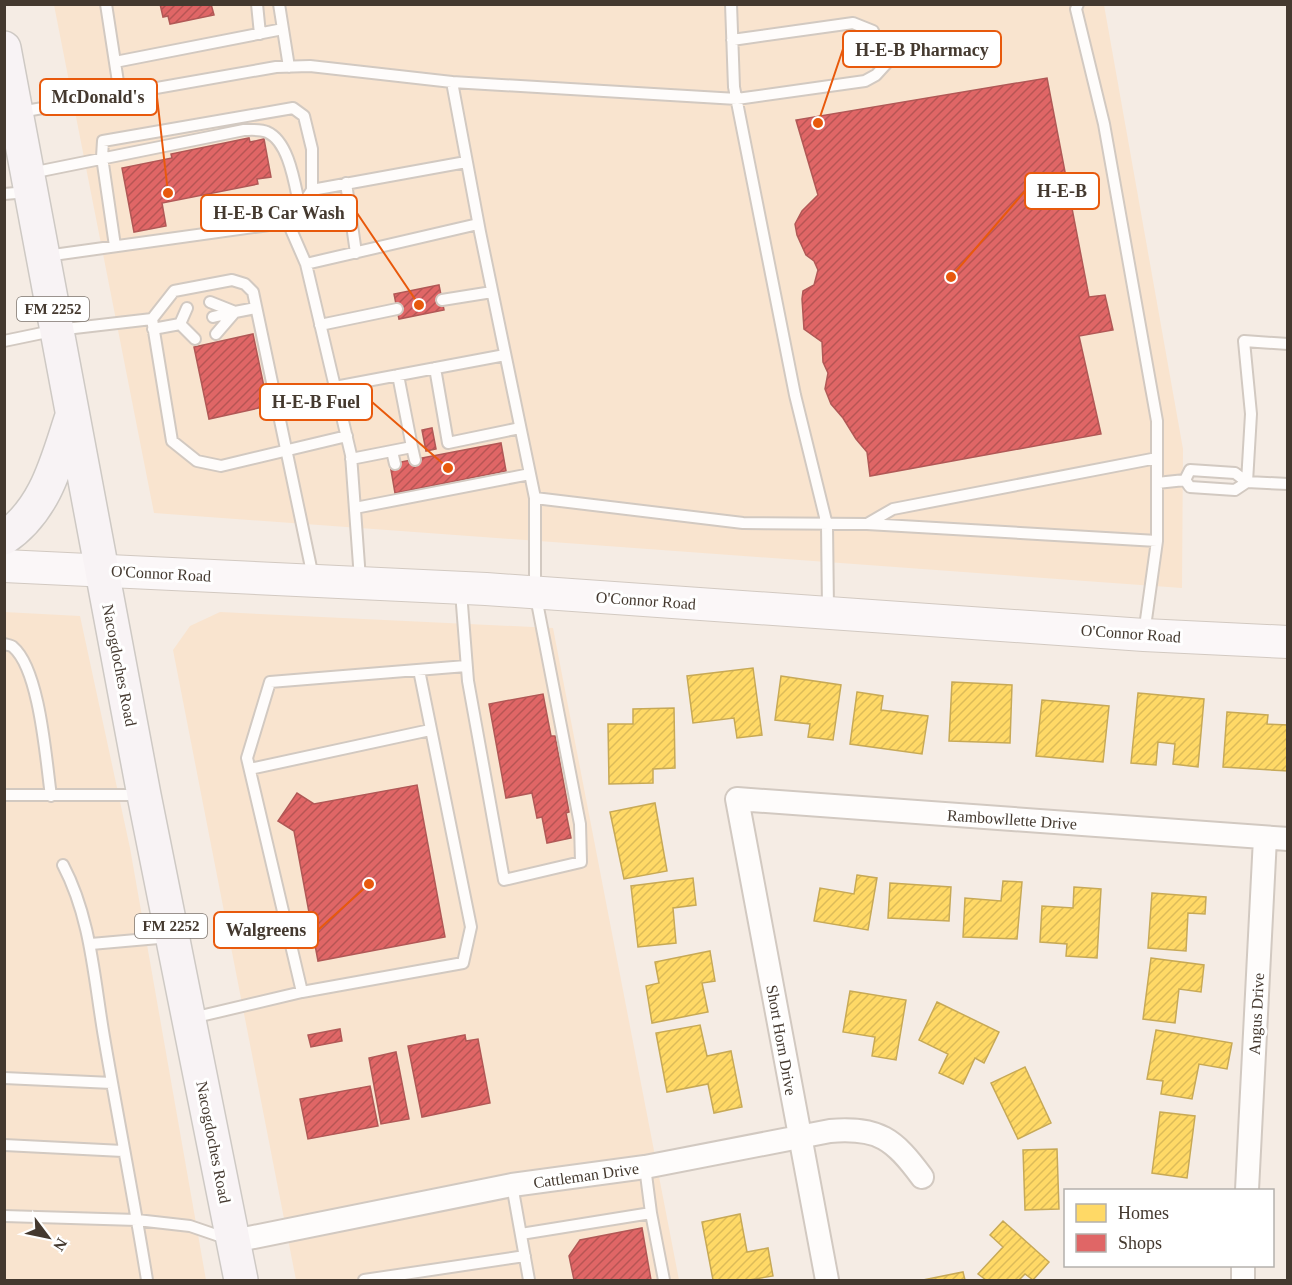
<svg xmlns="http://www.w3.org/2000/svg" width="1292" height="1285" font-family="'Times New Roman',serif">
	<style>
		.built { fill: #f9e4cf }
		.homes { fill: url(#homes-hatch); stroke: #c7a956; stroke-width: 1.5 }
		.shops { fill: url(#shops-hatch); stroke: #b15856; stroke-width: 1.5 }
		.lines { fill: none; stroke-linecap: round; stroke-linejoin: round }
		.lane-casing { stroke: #d2c9c1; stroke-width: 14 }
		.street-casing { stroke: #d2c9c1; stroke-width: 26 }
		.secondary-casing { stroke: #d2c9c1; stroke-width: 34 }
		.primary-casing { stroke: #cec9c4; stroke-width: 36 }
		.lane { stroke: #fefcfb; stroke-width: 10 }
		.street { stroke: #fefcfb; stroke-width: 22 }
		.secondary { stroke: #fbf7f8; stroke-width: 32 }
		.primary { stroke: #f8f3f5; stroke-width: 33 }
		.labels { text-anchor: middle; stroke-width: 6; stroke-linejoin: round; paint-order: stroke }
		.shield { fill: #fff; stroke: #7c746d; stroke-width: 1.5 }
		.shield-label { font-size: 15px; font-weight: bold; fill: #44392f }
		.street-label { font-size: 16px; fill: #44392f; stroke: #fff }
		.leader { fill: none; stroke: #e8590c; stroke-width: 2 }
		.callout-dot { fill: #e8590c; stroke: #fff; stroke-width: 2 }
		.callout { fill: #fff; stroke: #e8590c; stroke-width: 2 }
		.callout-label { font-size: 18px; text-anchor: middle; font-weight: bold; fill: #44392f }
	</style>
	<defs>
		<pattern id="homes-hatch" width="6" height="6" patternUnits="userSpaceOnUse" patternTransform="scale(1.5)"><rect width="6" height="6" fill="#ffd966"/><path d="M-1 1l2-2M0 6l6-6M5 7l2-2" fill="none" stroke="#dcbb59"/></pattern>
		<pattern id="shops-hatch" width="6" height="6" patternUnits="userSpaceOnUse" patternTransform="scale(1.5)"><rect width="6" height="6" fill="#e06666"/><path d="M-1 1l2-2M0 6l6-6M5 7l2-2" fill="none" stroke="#b75554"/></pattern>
	</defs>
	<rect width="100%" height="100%" fill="#f5ece4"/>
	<path class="built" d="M54 5H1104L1183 449 1182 588 154 513Z
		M4 612 80 616 130 848 206 1280H5Z
		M220 612 553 628 679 1280H296L173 650 190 626Z"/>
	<path class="homes" d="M753 668 762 735 737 738 734 718 693 723 687 676Z
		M781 676 841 685 833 740 808 737 810 724 775 720Z
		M952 682 1012 685 1010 743 949 741Z
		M857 692 883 696 881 710 928 716 922 754 850 744Z
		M1138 693 1204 699 1198 767 1173 764 1175 744 1158 742 1156 765 1131 763Z
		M1042 700 1109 706 1103 762 1036 756Z
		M674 708 675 768 653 769V783L609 784 608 724H633V709Z
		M1227 712 1268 715 1267 724 1288 725V771L1223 767Z
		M655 803 667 871 624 879 610 812Z
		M857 875 877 878 868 930 814 921 820 888 854 894Z
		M693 878 696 905 673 908 676 943 638 947 631 886Z
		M1003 881 1022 882 1017 939 963 937 965 898 1001 901Z
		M890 883 951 887 949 921 888 918Z
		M1074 887 1101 889 1097 958 1066 956 1067 944 1040 942 1042 906 1073 908Z
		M1152 893 1206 897 1205 914 1188 913 1186 951 1148 948Z
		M710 951 715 981 702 983 708 1012 652 1023 646 986 659 983 655 962Z
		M1151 958 1204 965 1201 992 1179 989 1175 1023 1143 1019Z
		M850 991 906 1000 896 1060 872 1056 875 1037 843 1032Z
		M937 1002 999 1032 984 1063 975 1058 963 1084 939 1073 948 1054 919 1040Z
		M700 1025 707 1056 731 1051 742 1107 714 1113 708 1084 667 1092 656 1033Z
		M1156 1030 1232 1043 1227 1069 1199 1064 1192 1099 1161 1094 1163 1081 1147 1079Z
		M1025 1067 1051 1123 1018 1139 991 1083Z
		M1160 1112 1195 1116 1187 1178 1152 1173Z
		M1057 1149 1059 1209 1025 1210 1023 1150Z
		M740 1214 747 1252 768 1248 773 1276 749 1280H713L702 1222Z
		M1003 1221 1049 1262 1033 1280 1025 1274 1019 1280H986L978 1274 1003 1247 990 1235Z
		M963 1272 965 1280H923Z"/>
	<path class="shops" d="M160 4H211L214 15 170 24 168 16 163 17Z
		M1047 78 1089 297 1105 295 1113 330 1079 336 1101 434 870 476 867 452 856 439 843 418 831 404 825 389 828 373 823 362 822 342 804 329 802 299 803 291 814 285 818 270 814 261 806 255 797 235 795 224 802 211 818 195 796 120Z
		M249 138 250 142 264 139 271 177 257 179 258 184 162 203 166 226 134 232 122 168 172 158 171 154Z
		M439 285 444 310 399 319 394 294Z
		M253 334 268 406 209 419 194 347Z
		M432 428 436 449 426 451 422 430Z
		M501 443 506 471 395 493 390 464Z
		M543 694 551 736H555L569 812 566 813 571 838 547 843 542 817 537 818 532 793 506 798 489 704Z
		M417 785 445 937 318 961 294 831 278 821 297 793 314 804Z
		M340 1029 342 1041 311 1047 308 1035Z
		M465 1035 466 1041 478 1039 490 1103 422 1117 408 1046Z
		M396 1052 409 1119 381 1124 369 1058Z
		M370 1086 378 1126 308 1139 300 1099Z
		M642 1228 651 1280H574L569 1256 580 1240Z"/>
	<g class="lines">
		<g class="lane-casing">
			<path id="lane" d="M106 4 120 95
				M257 4 260 34
				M279 4 289 67
				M731 4 734 87 795 395 827 525 828 609
				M1078 4 1076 9 1104 124 1157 421V541
				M115 62 283 29
				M452 82 737 99 865 81 876 75 886 64 873 31 853 23 732 40
				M20 112 276 67 310 66 452 82 480 232 535 498V592L580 824 581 862 504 880 468 681 461 592
				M31 173 244 130C250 130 261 129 267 132 290 142 295 187 300 208
				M346 183 356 253
				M312 190 466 162
				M4 194 28 192
				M289 225 306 264 351 455 360 579
				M115 246 102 157 103 141 293 108 304 116 312 149V190L289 225
				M46 256 276 224 289 225
				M306 264 478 224
				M442 300 492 292
				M210 302 235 312
				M213 317 234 312
				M152 319 174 291 232 280 245 284 253 292 313 577
				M180 324 187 308
				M320 325 397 309
				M153 329 180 324 195 339
				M216 334 235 312 256 308
				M4 341 57 330 152 319 172 441 197 461 221 466 347 436
				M435 368 448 443 520 428
				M335 387 505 355
				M412 447 415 460
				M392 451 395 464
				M351 459 412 447 398 375
				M1185 480 1190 470 1235 473 1247 482 1288 484
				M1185 480 1190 487 1235 490 1247 482
				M1247 482 1251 414 1244 341 1288 344
				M1157 483 1185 480
				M535 498 743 523 867 524 1157 541 1144 634
				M355 508 530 474
				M867 524 893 509 1157 458
				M4 644C7 645 11 645 13 647 40 670 46 761 51 796
				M250 769 430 730
				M4 795H141
				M63 865C91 918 94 979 104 1037 118 1119 134 1199 147 1280
				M91 944 170 937
				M302 992 247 758 270 682 466 666
				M192 1018 302 992 463 963 471 927 419 670
				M4 1078 112 1083
				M4 1145 123 1151
				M645 1167 651 1213
				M512 1185 529 1280
				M4 1216 137 1220 190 1226 228 1239
				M521 1234 651 1213 664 1280
				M364 1280 525 1256"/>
		</g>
		<g class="street-casing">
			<path id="street" d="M1247 1190 1265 838
				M234 1241 512 1185 645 1167 830 1131C879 1127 894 1139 922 1177
				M827 1280 737 799 1288 839
				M1243 1280V1266"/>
		</g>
		<g class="secondary-casing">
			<path id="secondary" d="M4 566 486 589 1144 635 1288 642"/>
		</g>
		<g class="primary-casing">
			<path id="primary" d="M4 48 144 795 241 1280
				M4 538C46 510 57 461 72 416"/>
		</g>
		<use href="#lane" class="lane"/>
		<use href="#street" class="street"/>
		<use href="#secondary" class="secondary"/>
		<use href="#primary" class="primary"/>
	</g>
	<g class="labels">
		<g class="shield">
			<rect x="17" y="297" width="72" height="24" rx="4.5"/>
			<rect x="135" y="914" width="72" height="24" rx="4.5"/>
		</g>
		<g class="shield-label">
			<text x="53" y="314">FM 2252</text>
			<text x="171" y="931">FM 2252</text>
		</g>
		<g class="street-label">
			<text transform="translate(161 573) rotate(3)" y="6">O'Connor Road</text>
			<text transform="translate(646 600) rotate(4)" y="6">O'Connor Road</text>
			<text transform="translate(1131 633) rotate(4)" y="6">O'Connor Road</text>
			<text transform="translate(120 665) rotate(79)" y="6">Nacogdoches Road</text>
			<text transform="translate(1012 819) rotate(4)" y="6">Rambowllette Drive</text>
			<text transform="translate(1256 1014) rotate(-87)" y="6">Angus Drive</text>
			<text transform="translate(782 1040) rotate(80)" y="6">Short Horn Drive</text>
			<text transform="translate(214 1142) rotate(79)" y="6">Nacogdoches Road</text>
			<text transform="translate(586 1175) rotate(-8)" y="6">Cattleman Drive</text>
		</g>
	</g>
	<path class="leader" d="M818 123L843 49M168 193L157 97M951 277L1025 191M419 305L357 213M448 468L372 402M369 884L318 930"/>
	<g class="callout-dot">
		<circle cx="818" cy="123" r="6"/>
		<circle cx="168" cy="193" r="6"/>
		<circle cx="951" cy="277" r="6"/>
		<circle cx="419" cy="305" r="6"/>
		<circle cx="448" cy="468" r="6"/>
		<circle cx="369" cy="884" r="6"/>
	</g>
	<g class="callout">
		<rect x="843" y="31" width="158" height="36" rx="6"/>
		<rect x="40" y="79" width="117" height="36" rx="6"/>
		<rect x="1025" y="173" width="74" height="36" rx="6"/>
		<rect x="201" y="195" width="156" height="36" rx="6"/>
		<rect x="260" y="384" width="112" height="36" rx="6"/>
		<rect x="214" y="912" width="104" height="36" rx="6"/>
	</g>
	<g class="callout-label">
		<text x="922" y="56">H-E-B Pharmacy</text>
		<text x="98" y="103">McDonald's</text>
		<text x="1062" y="197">H-E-B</text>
		<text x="279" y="219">H-E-B Car Wash</text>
		<text x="316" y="408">H-E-B Fuel</text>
		<text x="266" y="936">Walgreens</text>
	</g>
	<rect width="1292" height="1285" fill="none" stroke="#44392f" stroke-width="12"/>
	<rect x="1064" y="1189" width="210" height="78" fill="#ffffff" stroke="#b4b0ac" stroke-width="1.5"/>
	<rect x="1076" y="1204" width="30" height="18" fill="#ffd966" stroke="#b4b0ac" stroke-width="1.5"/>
	<text x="1118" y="1219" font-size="18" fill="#44392f">Homes</text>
	<rect x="1076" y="1234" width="30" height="18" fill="#e06666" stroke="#b4b0ac" stroke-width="1.5"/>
	<text x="1118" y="1249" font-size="18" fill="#44392f">Shops</text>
	<g transform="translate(48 1237) rotate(122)" stroke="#ffffff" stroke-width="4.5" paint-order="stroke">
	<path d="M0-4.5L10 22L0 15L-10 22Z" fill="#44392f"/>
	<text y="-9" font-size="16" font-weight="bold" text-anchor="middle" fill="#44392f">N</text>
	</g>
</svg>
